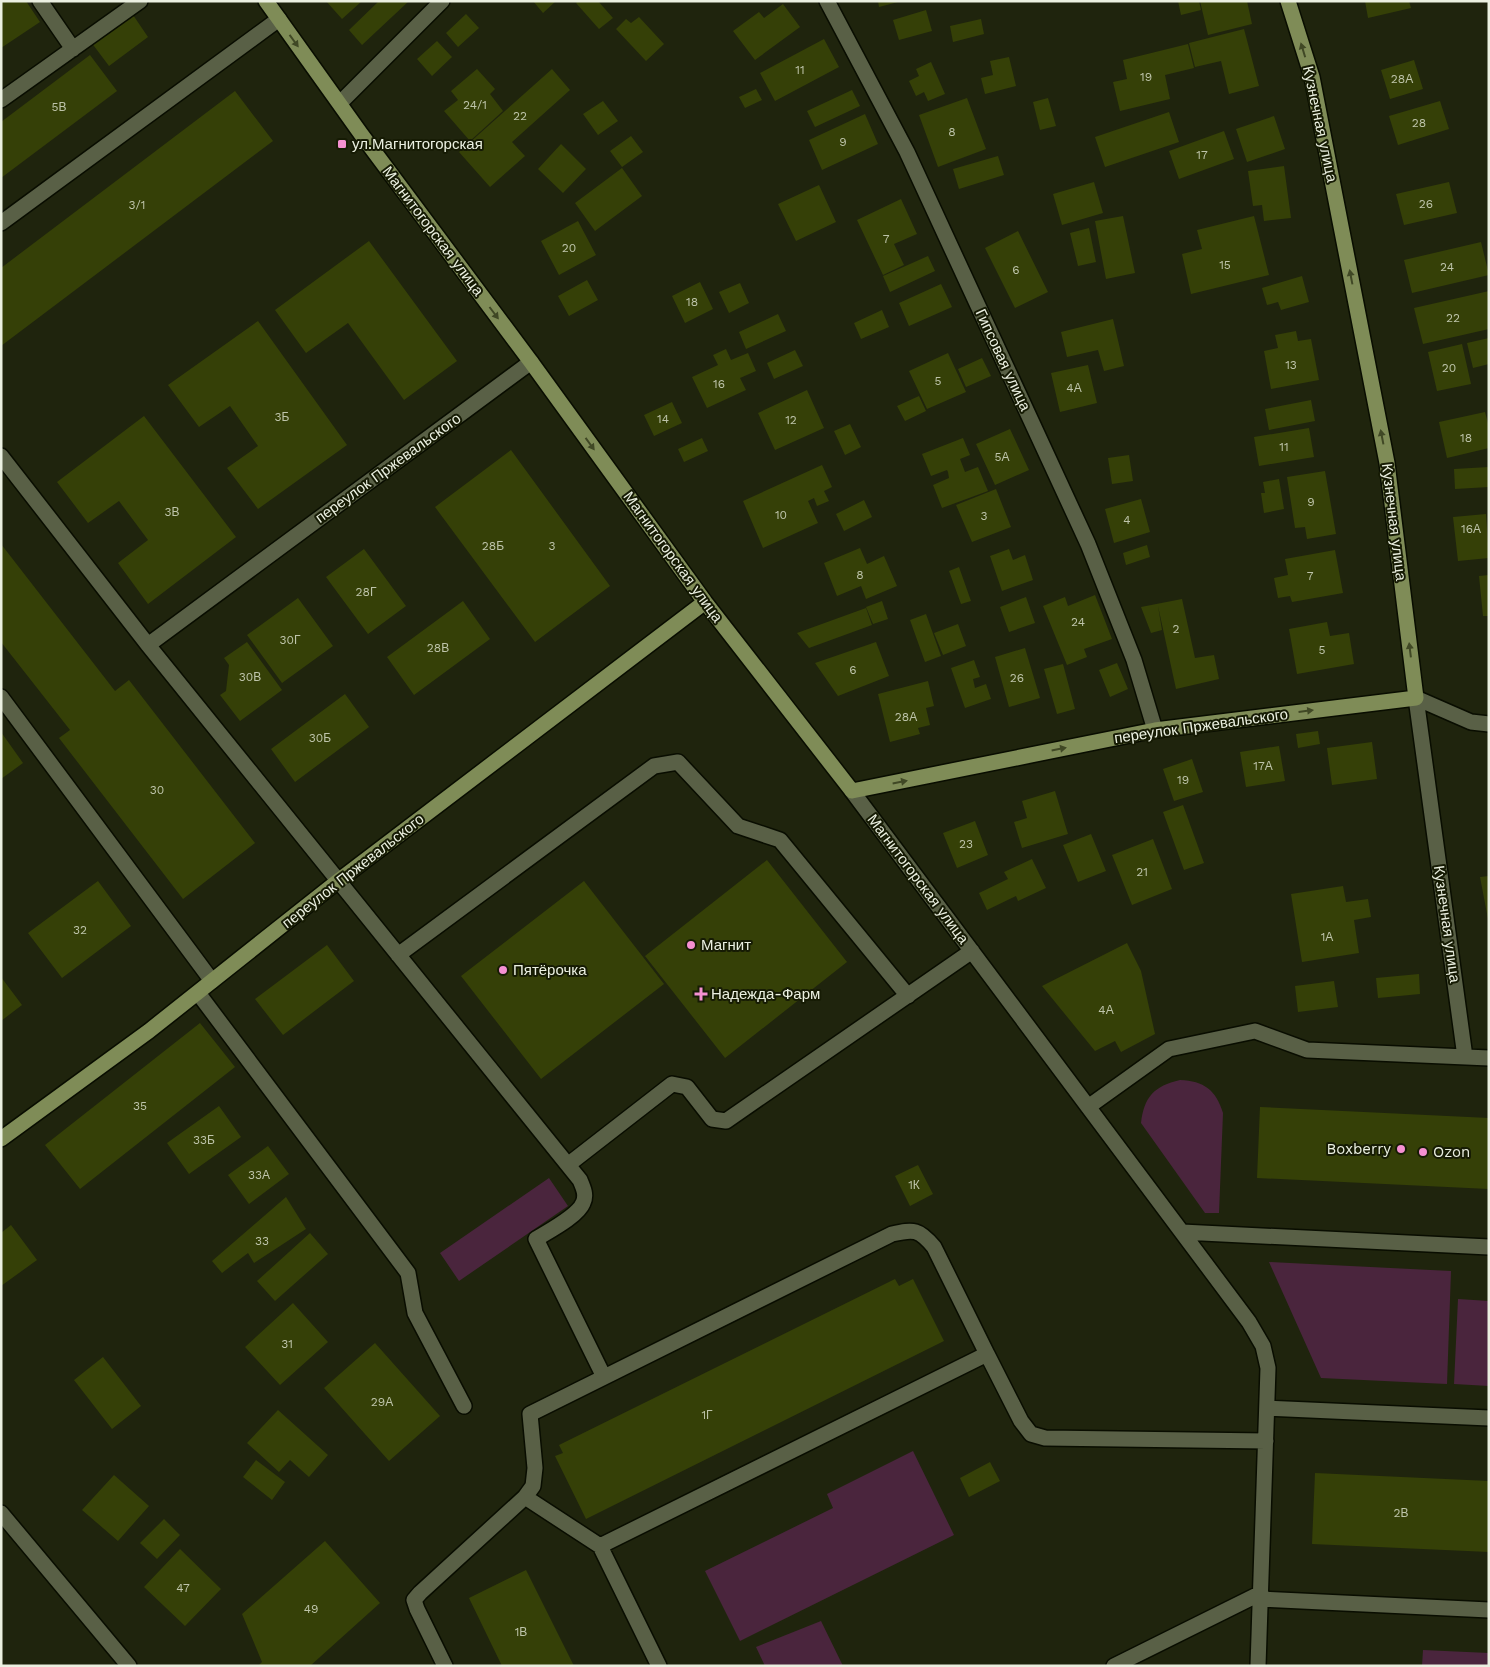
<svg xmlns="http://www.w3.org/2000/svg" width="1490" height="1667" font-family="'Work Sans',sans-serif">
	<style>
		.park { fill: #4a253d }
		.building { fill: #354007 }
		.lines { fill: none; stroke-linecap: round; stroke-linejoin: round }
		.minor-casing { stroke: #090d00; stroke-width: 18 }
		.major-casing { stroke: #090d00; stroke-width: 18 }
		.minor { stroke: #596046; stroke-width: 15 }
		.major { stroke: #7f8c57; stroke-width: 15 }
		.oneway { fill: #404825 }
		.poi-dot { fill: #f590d1; stroke: #161b04; stroke-width: 2 }
		.labels { text-anchor: middle; stroke-width: 4; stroke-linejoin: round; paint-order: stroke }
		.number-label { font-size: 12px; fill: #bec4aa }
		.street-label { font-size: 15px; fill: #ebf0e1; stroke: #161b04 }
		.poi-label { font-size: 15px; fill: #ebf0e1; stroke: #161b04; text-anchor: start }
	</style>
	<rect width="100%" height="100%" fill="#1f240d"/>
	<path class="park" d="M1180 1080C1204 1081 1216 1090 1223 1113L1219 1213H1205L1141 1123C1144 1097 1154 1086 1180 1080Z
		M549 1178 568 1206 459 1281 440 1253Z
		M1269 1262 1451 1271 1447 1384 1321 1378Z
		M1458 1299 1489 1301V1386L1454 1384Z
		M913 1451 954 1535 740 1641 705 1571 833 1508 827 1494Z
		M821 1621 843 1666H765L756 1647Z
		M1423 1650 1489 1653V1666H1422Z"/>
	<path class="building" d="M1 1H26L40 22 1 48Z
		M326 1H362L342 19Z
		M379 1H409L362 45 349 30Z
		M533 1H556L543 13Z
		M578 1H598L613 18 599 29 576 3Z
		M878 1H898V2L879 7Z
		M1178 1H1199L1201 10 1181 15Z
		M1200 1H1247L1252 24 1208 35Z
		M1365 1H1409L1411 8 1368 18Z
		M783 4 800 27 755 60 733 31 759 12 764 18Z
		M926 10 932 31 899 40 893 20Z
		M131 12 148 37 109 66 91 42Z
		M466 14 479 28 458 47 446 33Z
		M639 17 664 44 646 61 616 29 626 19 631 23Z
		M981 19 984 34 953 42 950 26Z
		M1244 29 1259 86 1229 94 1221 61 1195 67 1189 43Z
		M824 39 839 67 775 101 760 73Z
		M437 41 452 57 432 76 417 59Z
		M1188 44 1194 68 1165 75 1170 99 1120 111 1113 82 1127 79 1123 60Z
		M90 55 117 91 1 178V122Z
		M1009 57 1016 86 985 94 981 78 993 75 990 61Z
		M1414 60 1423 89 1390 99 1381 70Z
		M931 62 945 94 928 101 924 92 916 96 909 81 919 76 916 69Z
		M477 69 495 89 490 94 503 111 470 141 444 111 458 100 451 91Z
		M552 69 570 90 512 142 525 156 490 187 459 152Z
		M756 89 762 100 745 108 739 97Z
		M852 90 860 106 815 127 807 111Z
		M235 91 273 141 1 346V268Z
		M967 98 986 149 938 167 919 115Z
		M1048 98 1056 126 1040 130 1033 102Z
		M603 101 618 121 598 135 583 114Z
		M1440 101 1449 129 1398 145 1389 116Z
		M1169 112 1179 142 1105 167 1095 137Z
		M865 114 878 144 822 170 809 140Z
		M1274 116 1285 149 1247 162 1236 129Z
		M1224 131 1234 159 1179 179 1169 151Z
		M631 136 643 152 622 167 610 151Z
		M561 144 586 169 563 193 538 169Z
		M998 156 1004 175 959 189 953 169Z
		M1284 166 1291 218 1264 221 1262 205 1253 206 1248 171Z
		M622 168 642 196 595 231 575 203Z
		M1094 182 1103 213 1062 225 1053 194Z
		M1449 182 1457 213 1404 225 1396 194Z
		M819 185 836 222 796 241 778 204Z
		M901 199 917 234 894 244 904 265 883 275 857 220Z
		M1123 216 1135 273 1106 279 1095 221Z
		M1254 216 1269 275 1191 294 1182 254 1202 249 1197 230Z
		M578 221 596 255 559 275 541 241Z
		M1089 228 1096 262 1078 266 1070 233Z
		M1018 231 1048 292 1015 308 985 248Z
		M369 241 457 361 404 400 348 323 306 353 275 310Z
		M1481 242 1489 275 1412 293 1404 260Z
		M928 256 935 271 890 292 883 276Z
		M1302 276 1309 302 1281 310 1278 302 1267 305 1262 288Z
		M587 280 598 300 569 316 558 296Z
		M700 282 713 309 685 323 672 296Z
		M740 283 749 303 729 313 719 292Z
		M941 284 952 307 909 326 899 303Z
		M1489 291V329L1423 344 1414 308Z
		M882 310 889 327 861 339 854 323Z
		M778 314 786 331 746 349 739 332Z
		M1113 319 1124 366 1104 371 1098 350 1067 357 1061 332Z
		M258 321 347 445 258 509 227 468 258 446 230 406 199 427 168 385Z
		M1296 331 1298 341 1311 339 1319 380 1271 389 1264 351 1278 348 1275 335Z
		M1489 338V364L1473 368 1467 343Z
		M1462 344 1471 384 1437 391 1428 352Z
		M726 349 731 360 748 353 756 371 740 378 746 390 707 408 692 377 718 365 713 355Z
		M795 350 803 366 774 379 767 363Z
		M948 353 966 392 927 409 909 371Z
		M982 358 991 376 966 387 958 369Z
		M1088 365 1097 403 1060 412 1051 373Z
		M807 390 824 428 775 450 758 413Z
		M919 396 926 411 905 421 897 406Z
		M1311 400 1315 421 1269 430 1265 409Z
		M672 402 682 423 654 436 644 415Z
		M1485 412 1489 427V448L1447 458 1439 422Z
		M144 416 236 537 148 604 118 563 148 540 119 501 88 523 57 482Z
		M850 424 861 447 845 455 834 431Z
		M1309 428 1314 457 1259 466 1254 437Z
		M1010 429 1029 470 995 485 976 444Z
		M702 438 708 451 684 462 678 449Z
		M963 438 970 455 960 459 965 472 978 467 988 491 942 508 933 485 949 478 948 472 947 470 931 476 922 454Z
		M511 450 610 586 535 642 435 507Z
		M1129 455 1133 481 1112 484 1108 458Z
		M822 465 832 487 824 491 829 501 817 506 814 498 808 501 818 523 763 548 743 501Z
		M1489 467V487L1455 489 1454 469Z
		M1325 471 1336 534 1307 539 1305 527 1295 528 1287 477Z
		M1279 479 1284 509 1264 513 1261 493H1265L1263 482Z
		M996 489 1011 527 972 542 956 505Z
		M1141 499 1150 532 1114 543 1105 509Z
		M864 500 872 517 844 531 836 514Z
		M1486 514 1489 558 1458 561 1453 517Z
		M1 544 115 691 129 680 255 843 183 899 59 738 70 730 1 642Z
		M1147 545 1150 557 1126 565 1123 553Z
		M860 548 867 564 884 556 897 586 866 599 861 586 837 596 824 563Z
		M364 549 406 606 368 634 326 577Z
		M1009 549 1013 560 1025 555 1033 580 1002 591 990 556Z
		M1335 550 1343 593 1292 602 1290 596 1278 598 1274 578 1288 575 1285 559Z
		M959 567 971 601 961 604 949 571Z
		M1489 575V616H1483L1479 576Z
		M1095 595 1112 639 1084 649 1087 657 1067 665 1043 606 1065 597 1068 606Z
		M1026 597 1035 623 1009 632 1000 607Z
		M298 598 333 646 282 683 247 635Z
		M1182 599 1195 658 1214 655 1219 679 1176 689 1158 606 1162 630 1151 633 1141 607Z
		M463 601 490 639 414 695 387 657Z
		M882 601 888 619 873 624 866 607Z
		M866 608 872 625 809 648 797 633Z
		M926 614 941 656 925 662 910 620Z
		M1327 622 1330 636 1349 633 1354 664 1297 674 1289 629Z
		M958 624 966 646 943 655 934 633Z
		M247 642 282 690 240 721 220 695 226 691 229 665 224 658Z
		M876 642 889 676 838 696 815 663Z
		M1025 648 1040 698 1009 707 995 657Z
		M974 660 980 677 973 679 975 688 986 684 991 699 965 708 951 668Z
		M1117 663 1128 689 1110 697 1099 670Z
		M1063 664 1075 709 1057 714 1044 669Z
		M928 681 934 706 926 708 930 725 918 728 920 734 890 742 878 694Z
		M345 694 369 727 295 782 271 749Z
		M1318 731 1320 744 1298 748 1296 734Z
		M1 732 23 763 1 779Z
		M1372 742 1377 779 1332 785 1327 748Z
		M1279 746 1285 781 1246 787 1240 752Z
		M1192 759 1203 792 1174 801 1163 769Z
		M1055 791 1068 834 1022 848 1014 822 1027 818 1022 801Z
		M1183 805 1204 863 1184 870 1163 812Z
		M975 821 988 855 957 868 943 833Z
		M1091 834 1106 871 1078 882 1063 845Z
		M1153 839 1172 889 1132 905 1112 855Z
		M1032 859 1046 888 1018 901 1016 896 987 910 979 893 1008 879 1004 872Z
		M767 860 847 962 725 1058 645 956Z
		M1489 876V918L1488 919 1480 877Z
		M98 881 131 926 62 978 28 933Z
		M584 881 664 984 541 1079 461 976Z
		M1343 886 1346 902 1368 899 1371 917 1354 920 1359 953 1302 962 1291 894Z
		M1127 943 1141 971 1155 1034 1121 1052 1115 1041 1095 1051 1042 986Z
		M327 945 354 981 283 1035 255 999Z
		M1419 974 1420 994 1378 998 1376 978Z
		M1 977 22 1005 1 1021Z
		M1334 981 1338 1007 1298 1012 1295 986Z
		M200 1023 235 1067 80 1189 45 1145Z
		M219 1106 241 1137 189 1174 167 1143Z
		M1260 1107 1489 1118V1189L1257 1178Z
		M268 1146 289 1174 249 1204 228 1175Z
		M918 1165 933 1194 910 1206 895 1176Z
		M286 1197 306 1229 254 1263 248 1253 222 1273 212 1261Z
		M11 1225 37 1260 1 1286V1233Z
		M310 1233 328 1254 275 1301 257 1281Z
		M895 1279 899 1286 913 1279 944 1341 586 1519 555 1456 563 1453 559 1445Z
		M293 1303 328 1342 280 1385 245 1347Z
		M375 1343 440 1416 389 1461 324 1388Z
		M103 1357 141 1406 112 1429 74 1380Z
		M278 1410 328 1455 309 1477 290 1460 279 1472 247 1443Z
		M256 1460 285 1482 272 1500 243 1477Z
		M990 1462 1000 1481 969 1497 960 1478Z
		M1315 1473 1489 1481V1552L1312 1544Z
		M114 1475 149 1506 118 1541 82 1510Z
		M164 1519 180 1535 157 1559 140 1543Z
		M325 1541 380 1603 310 1666H258L262 1662 242 1614Z
		M180 1549 221 1589 185 1626 144 1587Z
		M526 1570 574 1666H502L469 1598Z"/>
	<g class="lines">
		<g class="minor-casing">
			<path id="minor" d="M40 1 73 49
				M827 1 907 152 1088 544 1134 660 1155 730
				M1 100 140 1
				M340 103 442 1
				M1 223 279 19
				M1 456 148 645 580 1180C583 1187 587 1195 583 1203 578 1216 549 1231 536 1239L604 1377
				M148 645 531 362
				M1 697 212 981
				M1416 698 1465 1057
				M1416 698 1471 722 1489 724
				M852 791 1249 1322 1263 1346 1268 1368 1258 1666
				M398 955 654 766 678 762 738 826 780 840 908 996
				M198 993 408 1273 415 1313 464 1406
				M1088 1107 1169 1049 1255 1031 1307 1050 1489 1058
				M569 1164 672 1084 687 1087 712 1119 726 1121 972 951
				M1182 1232 1489 1247
				M1267 1408 1489 1418
				M525 1497 600 1546 659 1666
				M1 1513 129 1666
				M600 1546 987 1354 1021 1421 1031 1434 1045 1438 1266 1441
				M1261 1599 1489 1610
				M445 1666 417 1609 414 1600 420 1593 525 1497 533 1486 535 1468 530 1414 892 1234C914 1229 919 1229 934 1247L987 1354
				M1114 1666 1261 1593"/>
		</g>
		<g class="major-casing">
			<path id="major" d="M266 1 361 134 531 362 705 602 852 791 1155 730 1416 698 1387 463 1312 77 1288 1
				M1 1139 149 1031 338 881 705 602"/>
		</g>
		<use href="#minor" class="minor"/>
		<use href="#major" class="major"/>
	</g>
	<defs><path id="oneway-solid" d="M-6-.8H1V-3.2L6.5 0L1 3.2V.8H-6Z" transform="scale(1.25)"/></defs>
	<g class="oneway">
		<use href="#oneway-solid" transform="translate(294 41) rotate(54)"/>
		<use href="#oneway-solid" transform="translate(1303 50) rotate(-107)"/>
		<use href="#oneway-solid" transform="translate(1351 277) rotate(-101)"/>
		<use href="#oneway-solid" transform="translate(494 313) rotate(53)"/>
		<use href="#oneway-solid" transform="translate(1382 437) rotate(-101)"/>
		<use href="#oneway-solid" transform="translate(590 444) rotate(54)"/>
		<use href="#oneway-solid" transform="translate(1410 650) rotate(-97)"/>
		<use href="#oneway-solid" transform="translate(1306 711) rotate(-7)"/>
		<use href="#oneway-solid" transform="translate(1059 749) rotate(-11)"/>
		<use href="#oneway-solid" transform="translate(900 782) rotate(-11)"/>
	</g>
	<g class="poi-dot">
		<rect x="337" y="139" width="10" height="10" rx="2.5"/>
		<circle cx="691" cy="945" r="5"/>
		<circle cx="503" cy="970" r="5"/>
		<path d="M698.5 986.5h5v5h5v5h-5v5h-5v-5h-5v-5h5z"/>
		<circle cx="1401" cy="1149" r="5"/>
		<circle cx="1423" cy="1152" r="5"/>
	</g>
	<g class="labels">
		<g class="number-label">
			<text x="800" y="74">11</text>
			<text x="1146" y="81">19</text>
			<text x="1402" y="83">28А</text>
			<text x="475" y="109">24/1</text>
			<text x="59" y="111">5В</text>
			<text x="520" y="120">22</text>
			<text x="1419" y="127">28</text>
			<text x="952" y="136">8</text>
			<text x="843" y="146">9</text>
			<text x="1202" y="159">17</text>
			<text x="1426" y="208">26</text>
			<text x="137" y="209">3/1</text>
			<text x="886" y="243">7</text>
			<text x="569" y="252">20</text>
			<text x="1225" y="269">15</text>
			<text x="1447" y="271">24</text>
			<text x="1016" y="274">6</text>
			<text x="692" y="306">18</text>
			<text x="1453" y="322">22</text>
			<text x="1291" y="369">13</text>
			<text x="1449" y="372">20</text>
			<text x="938" y="385">5</text>
			<text x="719" y="388">16</text>
			<text x="1074" y="392">4А</text>
			<text x="282" y="421">3Б</text>
			<text x="663" y="423">14</text>
			<text x="791" y="424">12</text>
			<text x="1466" y="442">18</text>
			<text x="1284" y="451">11</text>
			<text x="1002" y="461">5А</text>
			<text x="1311" y="506">9</text>
			<text x="172" y="516">3В</text>
			<text x="781" y="519">10</text>
			<text x="984" y="520">3</text>
			<text x="1127" y="524">4</text>
			<text x="1471" y="533">16А</text>
			<text x="493" y="550">28Б</text>
			<text x="552" y="550">3</text>
			<text x="860" y="579">8</text>
			<text x="1310" y="580">7</text>
			<text x="366" y="596">28Г</text>
			<text x="1078" y="626">24</text>
			<text x="1176" y="633">2</text>
			<text x="290" y="644">30Г</text>
			<text x="438" y="652">28В</text>
			<text x="1322" y="654">5</text>
			<text x="853" y="674">6</text>
			<text x="250" y="681">30В</text>
			<text x="1017" y="682">26</text>
			<text x="906" y="721">28А</text>
			<text x="320" y="742">30Б</text>
			<text x="1263" y="770">17А</text>
			<text x="1183" y="784">19</text>
			<text x="157" y="794">30</text>
			<text x="966" y="848">23</text>
			<text x="1142" y="876">21</text>
			<text x="80" y="934">32</text>
			<text x="1327" y="941">1А</text>
			<text x="1106" y="1014">4А</text>
			<text x="140" y="1110">35</text>
			<text x="204" y="1144">33Б</text>
			<text x="259" y="1179">33А</text>
			<text x="914" y="1189">1К</text>
			<text x="262" y="1245">33</text>
			<text x="287" y="1348">31</text>
			<text x="382" y="1406">29А</text>
			<text x="707" y="1419">1Г</text>
			<text x="1401" y="1517">2В</text>
			<text x="183" y="1592">47</text>
			<text x="311" y="1613">49</text>
			<text x="521" y="1636">1В</text>
		</g>
		<g class="street-label">
			<text transform="translate(1320 124) rotate(78)" y="5">Кузнечная улица</text>
			<text transform="translate(433 231) rotate(53)" y="5">Магнитогорская улица</text>
			<text transform="translate(1003 360) rotate(65)" y="5">Гипсовая улица</text>
			<text transform="translate(388 468) rotate(-36)" y="5">переулок Пржевальского</text>
			<text transform="translate(1394 522) rotate(83)" y="5">Кузнечная улица</text>
			<text transform="translate(673 557) rotate(54)" y="5">Магнитогорская улица</text>
			<text transform="translate(1201 726) rotate(-8)" y="5">переулок Пржевальского</text>
			<text transform="translate(353 871) rotate(-38)" y="5">переулок Пржевальского</text>
			<text transform="translate(918 879) rotate(53)" y="5">Магнитогорская улица</text>
			<text transform="translate(1447 924) rotate(82)" y="5">Кузнечная улица</text>
		</g>
		<g class="poi-label">
			<text x="352" y="149">ул.Магнитогорская</text>
			<text x="701" y="950">Магнит</text>
			<text x="513" y="975">Пятёрочка</text>
			<text x="711" y="999">Надежда-Фарм</text>
			<text x="1391" y="1154" text-anchor="end">Boxberry</text>
			<text x="1433" y="1157">Ozon</text>
		</g>
	</g>
	<rect width="1490" height="1667" fill="none" stroke="#ebf0e1" stroke-width="5"/>
</svg>
